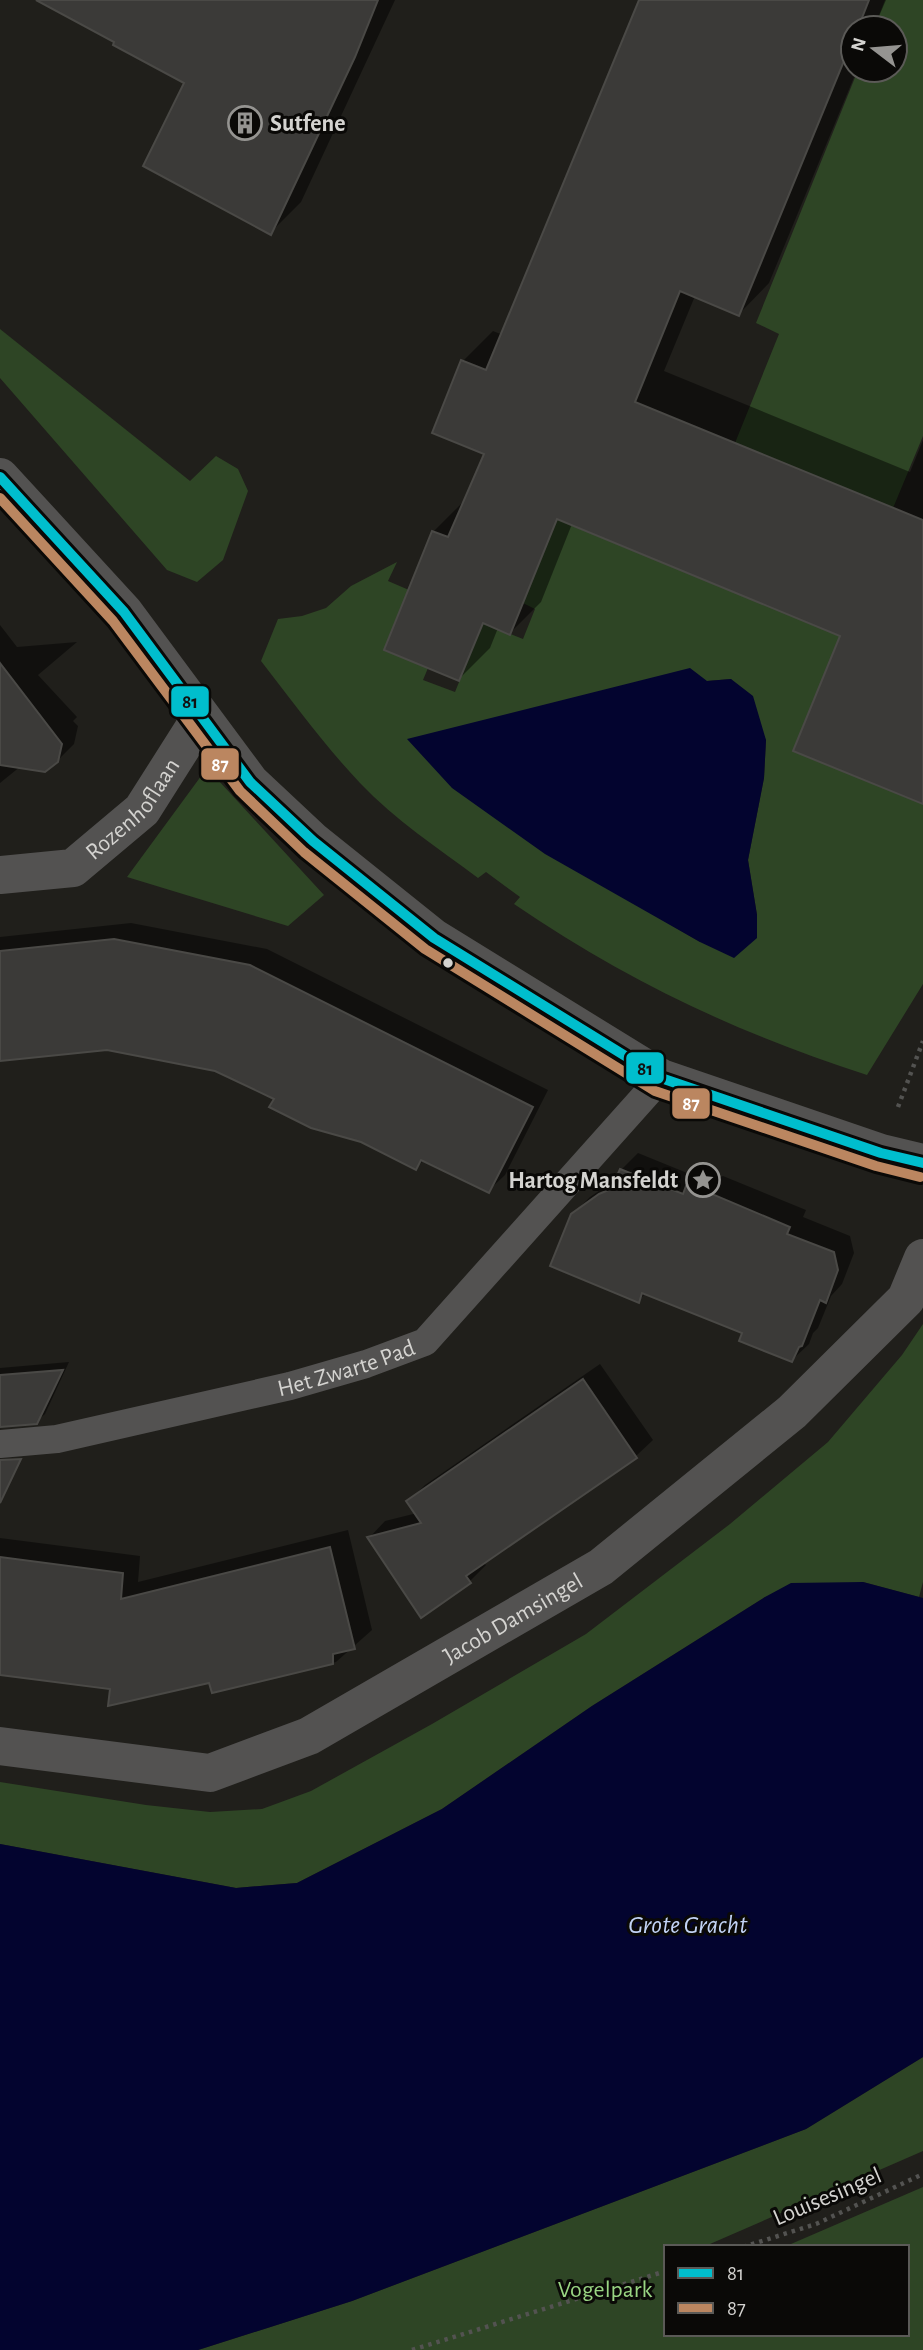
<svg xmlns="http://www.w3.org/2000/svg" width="923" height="2350" font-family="'Alegreya Sans',sans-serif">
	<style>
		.green { fill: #2e4525; fill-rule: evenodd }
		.water { fill: #03042f }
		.shadow { fill: #0007 }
		.building { fill: #3b3a38; stroke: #4a4946; stroke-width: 2 }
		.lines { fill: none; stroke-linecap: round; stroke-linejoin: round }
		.path { stroke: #535351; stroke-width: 4.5; stroke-dasharray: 3.5 5; stroke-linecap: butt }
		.service { stroke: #535251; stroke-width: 28 }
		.minor { stroke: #535251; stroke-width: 38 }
		.tertiary { stroke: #535251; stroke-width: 38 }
		.bus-1-casing { stroke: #0a0907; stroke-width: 16 }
		.bus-2-casing { stroke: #0a0907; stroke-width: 16 }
		.bus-1 { stroke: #00becd; stroke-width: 10 }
		.bus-2 { stroke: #bb8660; stroke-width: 10 }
		.bus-dot { fill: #d4d3d0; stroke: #0a0907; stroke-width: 2.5 }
		.labels { text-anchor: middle; stroke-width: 6; stroke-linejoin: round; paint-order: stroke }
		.poi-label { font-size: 24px; font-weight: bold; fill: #d4d3d0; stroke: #0a0907; text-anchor: start }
		.street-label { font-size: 24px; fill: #d4d3d0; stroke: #0a0907 }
		.park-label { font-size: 24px; fill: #99d583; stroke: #0a0907 }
		.water-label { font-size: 26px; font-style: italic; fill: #c2d3f5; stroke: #0a0907 }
		.line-badge { stroke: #0a0907; stroke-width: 2.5 }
		.badge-label { font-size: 19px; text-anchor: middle; font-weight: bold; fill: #fff }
		.pale-badge-label { font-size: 19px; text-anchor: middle; font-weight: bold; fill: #111 }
	</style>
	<rect width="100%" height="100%" fill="#201f1b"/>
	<path class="green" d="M885 0H923V436L893 508 735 443 779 334 756 323 858 70H895V28H874Z
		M0 329 190 481 216 456 238 469 248 491 223 560 197 582 167 570 0 378Z
		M556 519 840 636 793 751 923 804V984L867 1075C737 1033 627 981 514 904L520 897 486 872 478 878C438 848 395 820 360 783 324 745 293 702 261 661L278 619 302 616 326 608 351 586 397 562 388 581 409 590 384 650 428 668 423 680 455 692 483 623 523 639 535 609 523 603ZM731 679 766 740 764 778 748 860 757 915V938L700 942 632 902 707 681Z
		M207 768 324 895 288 926 127 877Z
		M923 1324V1582L919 1597 863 1582 765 1597 592 1706 442 1809 297 1883 236 1888 0 1844V1782L146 1805 210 1812 262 1809 311 1791 432 1724 586 1634 730 1524 828 1442 902 1355Z
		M923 2057V2151L703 2247H666V2334H907V2247H784L923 2187V2350H198L352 2301 806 2129Z"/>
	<path class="water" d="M690 668 707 681 731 679 753 696 766 740 764 778 748 860 757 915V938L734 958 700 942 545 854 452 788 407 739Z
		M863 1582 923 1598V2057L806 2129 352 2301 198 2350H0V1844L236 1888 297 1883 442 1809 592 1706 765 1597 791 1583Z"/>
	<path class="shadow" d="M81 0H395L301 202 270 233 187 83 117 41Z
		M641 0H886L874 28H853V70H857L769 283 739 314 695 296 664 371 910 472 923 440V802L842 635 572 524 541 602 510 633 498 628 490 648 459 679 433 532 464 501 486 453 463 361 493 331 503 335Z
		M0 625 17 647 77 642 38 675 77 717 73 721 78 726 74 744 57 761 21 766 0 783Z
		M131 923 267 949 548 1090 505 1175 488 1191 424 1160 416 1168 216 1070 107 1048 0 1059V937Z
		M638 1153 697 1177 704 1170 720 1177 723 1176 806 1210 803 1217 850 1236 854 1253 842 1284 831 1296 818 1328 813 1333 809 1344 792 1360 744 1332 646 1293 638 1301 573 1214 590 1197 618 1178 621 1170Z
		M69 1362 45 1414 36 1422 0 1426V1368Z
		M600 1364 653 1440 636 1456 483 1562 486 1565 469 1582 369 1538 385 1521 417 1513 409 1501 425 1485Z
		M348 1530 372 1630 336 1662 213 1691 210 1681 111 1687 0 1673V1538L140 1556 138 1582Z"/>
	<path class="building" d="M36 0H378L355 57 271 235 143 166 184 83 113 45 114 42Z
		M639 0H869L858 28H853V39L739 316 680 291 635 402 923 520V804L793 751 840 636 557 519 510 635 483 623 459 681 384 650 432 531 448 537 484 454 432 433 461 360 486 370Z
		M0 663 62 744 58 762 45 772 0 765Z
		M114 939 250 965 533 1107 489 1193 421 1160 416 1170 361 1142 311 1128 269 1107 274 1099 215 1071 107 1050 0 1061V951Z
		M620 1169 683 1194 686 1186 703 1192 705 1191 790 1227 787 1234 834 1252 838 1270 826 1303 820 1300 802 1346 799 1347 792 1362 739 1341 742 1333 642 1293 639 1303 550 1266 571 1214 599 1194 611 1189Z
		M63 1370 37 1424 0 1427V1375Z
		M583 1379 637 1458 466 1576 471 1583 421 1618 367 1537 421 1523 406 1501Z
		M21 1459 0 1503V1460Z
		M330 1547 355 1649 333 1654V1664L212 1693 209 1683 108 1706 110 1689 0 1675V1557L123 1573 121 1599Z"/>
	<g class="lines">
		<path class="path" d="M898 1107 923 1041
			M743 2247 816 2224 923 2174
			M412 2350 666 2271"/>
		<path class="service" id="s1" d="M0 1444 57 1439 290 1386 366 1364 425 1342 661 1078"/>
		<g class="minor">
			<path id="s2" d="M0 875 73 868 142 810 201 717"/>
			<path id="s3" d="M0 1746 210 1773 309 1736 601 1567 792 1412 906 1299 923 1258"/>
		</g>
		<path class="tertiary" d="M0 477 124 612 250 782 313 841 434 938 661 1078 881 1153 923 1163"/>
		<g class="bus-1-casing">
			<path id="bus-1" d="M0 477 124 612 250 782 313 841 434 938 661 1078 881 1153 923 1163"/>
		</g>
		<g class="bus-2-casing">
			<path id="bus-2" d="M0 498 113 621 240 791 304 852 425 949 655 1091 876 1166 920 1177"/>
		</g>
		<use href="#bus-1" class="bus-1"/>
		<use href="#bus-2" class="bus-2"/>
	</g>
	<defs>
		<g id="building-ring" transform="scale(1.75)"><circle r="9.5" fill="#0a0907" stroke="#959491" stroke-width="1.5"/><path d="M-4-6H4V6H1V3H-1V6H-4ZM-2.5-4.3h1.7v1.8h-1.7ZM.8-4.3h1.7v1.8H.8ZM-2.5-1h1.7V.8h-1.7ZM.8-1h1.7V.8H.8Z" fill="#959491"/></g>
		<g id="sight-ring" transform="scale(1.75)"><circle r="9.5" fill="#0a0907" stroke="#959491" stroke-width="1.5"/><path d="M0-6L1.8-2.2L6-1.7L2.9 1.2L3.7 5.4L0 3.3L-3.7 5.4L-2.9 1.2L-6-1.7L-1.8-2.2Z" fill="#959491"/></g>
	</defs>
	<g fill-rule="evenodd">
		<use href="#building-ring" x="245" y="123"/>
		<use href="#sight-ring" x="703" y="1180"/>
	</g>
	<circle class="bus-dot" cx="448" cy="963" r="6"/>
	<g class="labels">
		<g class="poi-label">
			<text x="270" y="131">Sutfene</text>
			<text x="678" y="1188" text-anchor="end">Hartog Mansfeldt</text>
		</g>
		<g class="street-label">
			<text dy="8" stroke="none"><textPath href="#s2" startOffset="158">Rozenhoflaan</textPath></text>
			<text dy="8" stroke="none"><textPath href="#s1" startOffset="355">Het Zwarte Pad</textPath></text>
			<text dy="8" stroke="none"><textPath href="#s3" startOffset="553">Jacob Damsingel</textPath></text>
			<text transform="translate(827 2196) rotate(-23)" y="8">Louisesingel</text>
		</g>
		<g class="park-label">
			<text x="605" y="2297">Vogelpark</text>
		</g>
		<g class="water-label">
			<text x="688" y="1933">Grote Gracht</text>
		</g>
	</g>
	<g class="line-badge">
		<rect x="170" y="685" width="40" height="33" rx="7" fill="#00becd"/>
		<rect x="200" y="747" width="40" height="34" rx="7" fill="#bb8660"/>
		<rect x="625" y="1051" width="40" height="34" rx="7" fill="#00becd"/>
		<rect x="671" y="1087" width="40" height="33" rx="7" fill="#bb8660"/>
	</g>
	<g class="badge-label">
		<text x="220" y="771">87</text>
		<text x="691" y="1110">87</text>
	</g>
	<g class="pale-badge-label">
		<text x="190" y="708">81</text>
		<text x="645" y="1075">81</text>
	</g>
	<rect x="664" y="2245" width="245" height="91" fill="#0a0907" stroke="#5b5a57" stroke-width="2"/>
	<rect x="678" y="2268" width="35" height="10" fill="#00becd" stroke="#5b5a57" stroke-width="2"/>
	<text x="727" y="2280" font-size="21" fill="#d4d3d0">81</text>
	<rect x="678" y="2303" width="35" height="10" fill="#bb8660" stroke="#5b5a57" stroke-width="2"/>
	<text x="727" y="2315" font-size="21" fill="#d4d3d0">87</text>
	<g transform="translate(874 49) rotate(286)"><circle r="33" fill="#0a0907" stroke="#5b5a57" stroke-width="2"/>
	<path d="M0-5L12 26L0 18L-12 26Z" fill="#959491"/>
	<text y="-10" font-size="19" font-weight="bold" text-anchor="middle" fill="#d4d3d0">N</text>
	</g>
</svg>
